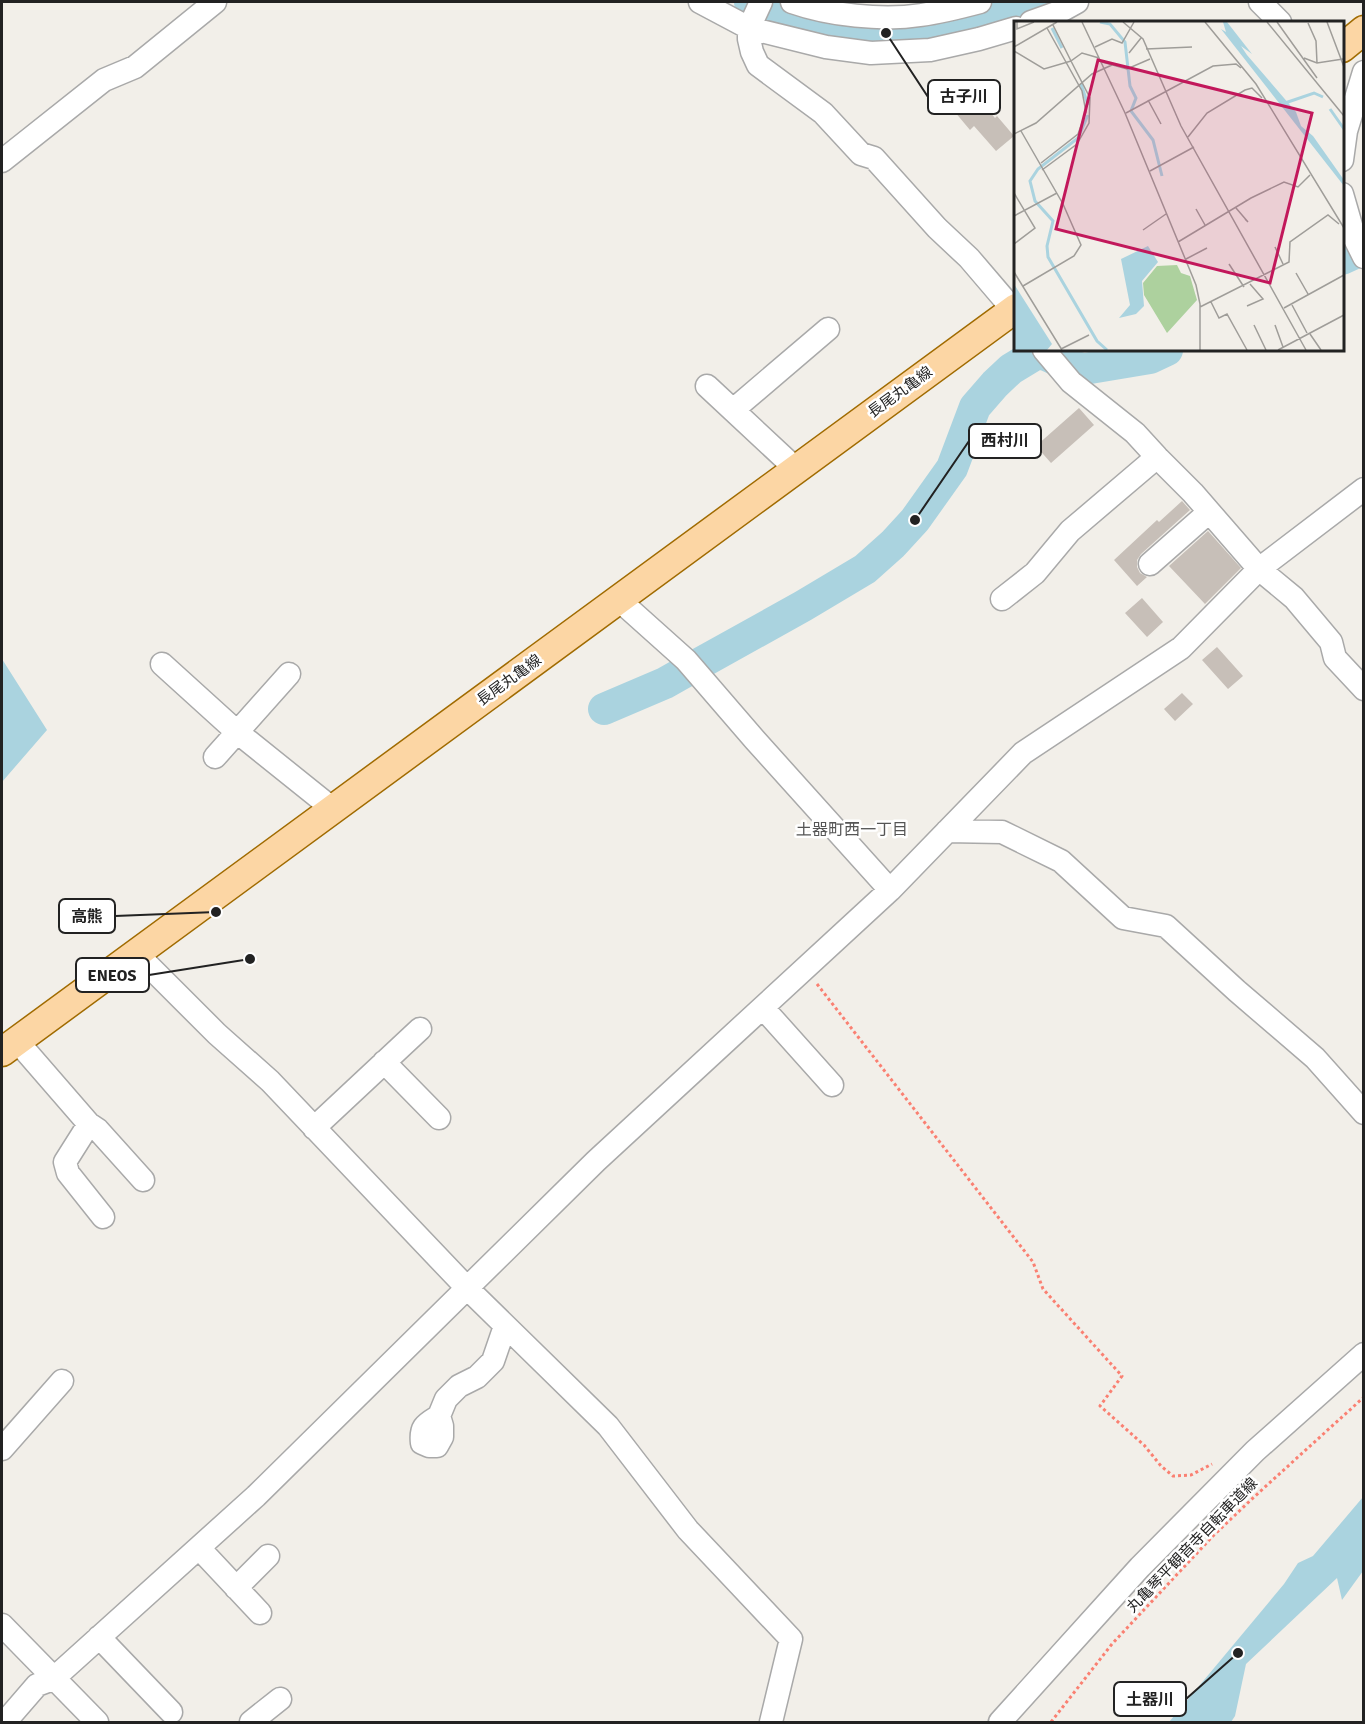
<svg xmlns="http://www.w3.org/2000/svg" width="1365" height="1724" font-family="Signika,'Noto Sans JP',sans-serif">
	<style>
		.water { fill: #aad3df }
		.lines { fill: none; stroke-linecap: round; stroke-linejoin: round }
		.river { stroke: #aad3df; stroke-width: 32 }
		.building { fill: #c7bfb8 }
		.minor-casing { stroke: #a9a9a9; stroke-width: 25 }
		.major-casing { stroke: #a06b00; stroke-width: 31 }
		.path { stroke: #fa8072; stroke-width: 3; stroke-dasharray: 3 3; stroke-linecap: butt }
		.minor { stroke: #fff; stroke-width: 22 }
		.major { stroke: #fcd6a4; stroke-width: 28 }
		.labels { text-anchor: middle; stroke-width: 5; stroke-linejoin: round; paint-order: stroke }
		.street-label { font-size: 15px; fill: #222; stroke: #fff }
		.neighbourhood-label { font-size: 16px; fill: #555; stroke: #fff }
		.inset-river { fill: none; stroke: #aad3df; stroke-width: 3 }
		.inset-road { fill: none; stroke: #9f9d99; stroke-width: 1.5 }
		.view { fill: #c2185b; fill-opacity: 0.15; stroke: #c2185b; stroke-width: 3 }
		.inset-edge { fill: none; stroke: #222; stroke-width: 3 }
		.leader { fill: none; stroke: #222; stroke-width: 2 }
		.callout-dot { fill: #222; stroke: #fff; stroke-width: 2 }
		.callout { fill: #fff; stroke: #222; stroke-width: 2 }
		.callout-label { font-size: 16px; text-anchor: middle; font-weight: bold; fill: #222 }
	</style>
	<rect width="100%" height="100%" fill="#f2efe9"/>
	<path class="water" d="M2 659 47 730 2 782Z
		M1363 1497V1571L1342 1600 1337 1578 1246 1664 1235 1716 1231 1722H1169L1284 1584 1298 1563 1313 1556Z"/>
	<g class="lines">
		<path class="river" d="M750 2 812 27 886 33 952 26 1025 5 1031 2
			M1342 259 1364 249
			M604 709 665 683 688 670 803 606 865 569 893 544 915 520 952 468 975 407 995 384 1011 369 1039 352 1068 365 1084 369 1150 358 1167 350"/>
	</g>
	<path class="building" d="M969 87 995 118 997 116 1014 136 996 151 974 126 970 130 949 105Z
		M1079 408 1094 425 1051 463 1036 446Z
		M1182 501 1190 510 1141 554 1137 560V567L1140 573 1147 577 1137 586 1114 560 1157 520 1159 522Z
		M1208 531 1241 568 1205 604 1169 566Z
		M1142 598 1163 622 1147 637 1125 613Z
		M1217 647 1243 676 1228 689 1202 660Z
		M1182 693 1193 704 1175 721 1164 709Z"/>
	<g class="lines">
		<g class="minor-casing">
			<path id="minor" d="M700 2 749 28 826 47 871 53 930 50 979 39 1016 28
				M761 2 749 28V39L752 52 758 65 823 113 861 154 874 158 937 228 969 258 1016 313
				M792 2C829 15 882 21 921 15 941 12 961 7 980 2
				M1260 2 1280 22
				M1031 22 1059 12 1077 2
				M1342 160 1346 131 1364 72
				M2 161 104 80 135 67 215 2
				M1342 194 1355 239 1364 257
				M1044 350 1071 382 1135 433 1157 457 1193 493 1259 569 1294 598 1331 642 1335 658 1364 689
				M707 386 796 469
				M733 410 828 329
				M1150 564 1209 512
				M1002 599 1035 573 1070 531 1157 457
				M619 600 686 660 755 740 890 890
				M162 664 237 732 333 809
				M215 757 289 674
				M947 831 1002 832 1061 861 1123 918 1166 926 1237 991 1315 1058 1364 1113
				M137 954 217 1034 270 1081 467 1288 608 1426 688 1530 791 1639 771 1722
				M763 1008 832 1085
				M17 1041 89 1124 98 1130 143 1180
				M384 1062 439 1118
				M89 1124 65 1162 68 1173 103 1217
				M314 1128 420 1029
				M439 1416C426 1424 420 1426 422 1443L429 1446H437L442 1437V1426L439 1416 446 1399 459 1386 477 1377 493 1361 505 1326
				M2 1449 62 1381
				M199 1548 260 1613
				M236 1588 268 1556
				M2 1625 97 1722
				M99 1637 171 1712
				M5 1722 37 1685 53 1679 256 1496 596 1161 890 890 1023 753 1181 648 1259 569 1364 489
				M251 1722 280 1699
				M1000 1722 1140 1567 1255 1451 1364 1354"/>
		</g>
		<g class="major-casing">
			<path id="major" d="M1342 48 1364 30
				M2 1052 1016 308"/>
		</g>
		<path class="path" d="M817 984 1033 1262 1043 1289 1122 1376 1100 1406 1144 1445 1161 1466 1173 1476 1191 1475 1212 1464
			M1051 1722 1112 1644 1213 1536 1254 1497 1364 1397"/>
		<use href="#minor" class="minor"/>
		<use href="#major" class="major"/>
	</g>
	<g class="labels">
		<g class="street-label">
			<text transform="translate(900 392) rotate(-36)" y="5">長尾丸亀線</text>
			<text transform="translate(509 680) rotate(-36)" y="5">長尾丸亀線</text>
			<text transform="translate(1192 1545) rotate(-46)" y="5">丸亀琴平観音寺自転車道線</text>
		</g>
		<g class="neighbourhood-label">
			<text x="852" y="835">土器町西一丁目</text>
		</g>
	</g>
	<g transform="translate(1014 21)">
		<rect width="330" height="330" fill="#f2efe9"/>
		<path d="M163 244 167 252 176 255 183 279 153 312 130 274 129 262 143 245Z" fill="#add19e"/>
		<path d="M209 1H213L238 33 227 25 233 34 282 91 287 105 299 115 330 159V165L207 8 212 11ZM134 225 144 241 128 260 130 285 122 293 105 297 116 284 107 238ZM0 263 38 323 33 329H0Z" fill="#aad3df"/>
		<path class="inset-river" d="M86 1 96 3 111 21 116 65 122 77 117 90 139 119 148 155M38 7 48 27M67 63 74 84M271 82 300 72 309 76M316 88 330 108M74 94 64 117 24 148 16 160 21 180 39 200 33 225 34 236 83 320 93 329"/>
		<path class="inset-road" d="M3 1V8L20 1M68 1 111 92 182 264 186 283V329M109 1 129 18 167 105 292 329M191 1 242 63 330 207M253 1 330 95M263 1 303 57M313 1 330 46M294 2 302 20 303 42M0 26 43 1M81 26 98 18 108 22 120 1M132 28 178 26M0 30 30 48 57 40 39 4M115 32 127 17M290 37 303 42 329 38M88 41 113 48 136 38M134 79 147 103M112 92 199 45 222 43 227 47M7 110 49 183 67 224 60 235 9 265M0 113 22 102 78 53 98 44M174 116 193 92 231 69 238 67 248 77M27 142 64 113 72 91 68 70 33 7M28 149 63 123 75 102 76 77 57 40 68 32 85 37M136 150 180 126M0 172 21 207 0 223M222 187 234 201 231 198M182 188 191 204M0 195 43 172M129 209 152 193M164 221 237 177 270 161 284 166 296 154M261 226 269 243M172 238 193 227M215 243 230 266M0 251 48 329M282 252 294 273M197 281 205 297 213 293 233 329M278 284 293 312M233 285 249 278 236 263M186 286 275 241 276 221 314 194 325 203M270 287 330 254M240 304 252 329M261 304 269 326M296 313 307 329M47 328 75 314M264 329 330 294"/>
		<path class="view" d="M84 39 298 92 256 262 42 208Z"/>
		<rect width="330" height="330" class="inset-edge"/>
	</g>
	<path class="leader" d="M886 33L928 97M915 520L969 441M216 912L115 916M250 959L149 975M1238 1653L1186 1699"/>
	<g class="callout-dot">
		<circle cx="886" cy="33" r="6"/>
		<circle cx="915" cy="520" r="6"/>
		<circle cx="216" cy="912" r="6"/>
		<circle cx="250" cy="959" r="6"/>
		<circle cx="1238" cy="1653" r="6"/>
	</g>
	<g class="callout">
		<rect x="928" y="80" width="72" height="34" rx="6"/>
		<rect x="969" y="424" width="72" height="34" rx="6"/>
		<rect x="59" y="899" width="56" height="34" rx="6"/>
		<rect x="76" y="958" width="73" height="34" rx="6"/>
		<rect x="1114" y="1682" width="72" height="34" rx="6"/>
	</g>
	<g class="callout-label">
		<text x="964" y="102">古子川</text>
		<text x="1005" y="446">西村川</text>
		<text x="87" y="922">高熊</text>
		<text x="112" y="981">ENEOS</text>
		<text x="1150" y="1705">土器川</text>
	</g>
	<rect width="1365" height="1724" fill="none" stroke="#222222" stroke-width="6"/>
</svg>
